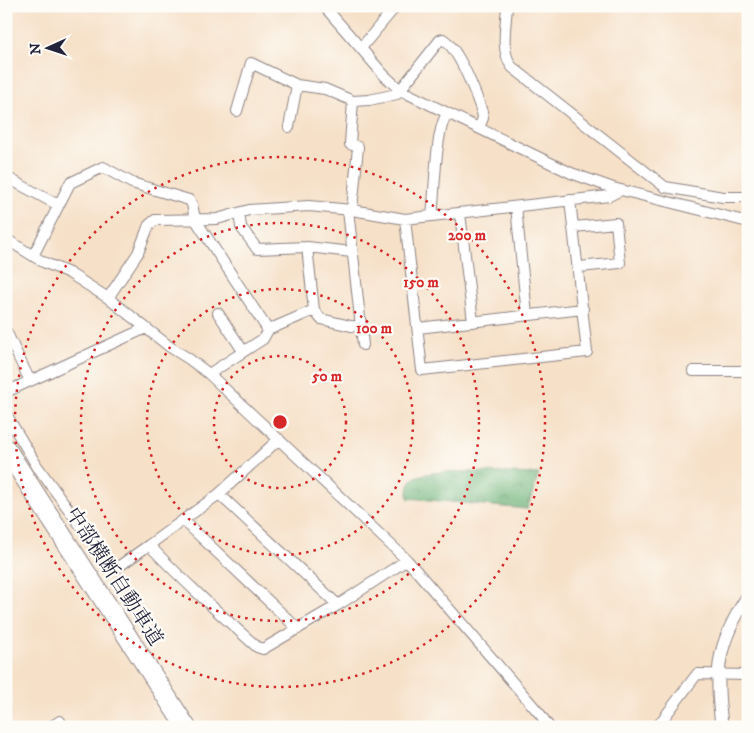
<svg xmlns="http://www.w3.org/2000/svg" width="754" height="733" font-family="'IM FELL DW Pica','Noto Serif JP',serif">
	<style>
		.forest { fill: url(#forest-crowns); stroke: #486b5a }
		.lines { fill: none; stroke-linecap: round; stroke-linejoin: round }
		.minor-casing { stroke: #8c8181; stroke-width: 12 }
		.tertiary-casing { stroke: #8c8181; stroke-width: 14 }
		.motorway-casing { stroke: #8c8181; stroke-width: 21 }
		.minor { stroke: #fff; stroke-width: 10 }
		.tertiary { stroke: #fff; stroke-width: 12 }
		.motorway { stroke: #fff; stroke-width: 19 }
		.ring { fill: none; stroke: #d62828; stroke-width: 2.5; stroke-dasharray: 2.5 5 }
		.labels { text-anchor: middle; stroke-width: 4.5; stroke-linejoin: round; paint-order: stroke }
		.street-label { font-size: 20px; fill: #22223b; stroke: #fdfcf7 }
		.centre { fill: #d62828; stroke: #fdfcf7; stroke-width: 2.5 }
		.ring-label { font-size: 15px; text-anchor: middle; font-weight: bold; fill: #d62828; stroke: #fdfcf7; stroke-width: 4.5; stroke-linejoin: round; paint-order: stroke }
	</style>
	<defs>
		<pattern id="forest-crowns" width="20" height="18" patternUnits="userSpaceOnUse" patternTransform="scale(1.25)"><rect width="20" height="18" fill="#6fb479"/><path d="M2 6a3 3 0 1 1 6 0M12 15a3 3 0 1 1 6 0" fill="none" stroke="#5b9264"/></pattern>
	</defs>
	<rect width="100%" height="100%" fill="#fdfcf7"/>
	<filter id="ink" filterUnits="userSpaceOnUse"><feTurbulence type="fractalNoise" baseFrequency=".02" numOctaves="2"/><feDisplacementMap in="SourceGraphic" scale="10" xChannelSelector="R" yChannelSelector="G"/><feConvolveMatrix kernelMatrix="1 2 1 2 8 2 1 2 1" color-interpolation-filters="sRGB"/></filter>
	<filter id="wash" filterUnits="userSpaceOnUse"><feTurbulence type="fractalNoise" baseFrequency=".0096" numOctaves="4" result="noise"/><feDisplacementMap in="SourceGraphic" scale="20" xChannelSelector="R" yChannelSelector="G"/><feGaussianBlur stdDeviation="1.12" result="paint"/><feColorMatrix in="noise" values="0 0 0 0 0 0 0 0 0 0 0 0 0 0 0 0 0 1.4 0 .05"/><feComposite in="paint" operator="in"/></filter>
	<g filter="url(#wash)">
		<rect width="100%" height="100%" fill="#f6e0c7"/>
		<path class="forest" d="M476 472 539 474 527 509 408 498C408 492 408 484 413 479 423 470 462 472 476 472Z"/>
	</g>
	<g filter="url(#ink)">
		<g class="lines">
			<g class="minor-casing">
				<path id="minor" d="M324 6 384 75 400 90 571 173 613 188 748 222
					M507 6C506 26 500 51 512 67L665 187 723 197H748
					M361 48 396 6
					M237 111 251 63 297 85 325 89 353 101
					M289 127 297 85
					M6 177 58 205
					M516 207 527 315
					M348 210 363 345
					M352 210 358 147 350 144 353 101 369 100 397 94 440 40 443 39C459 49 476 94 482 112L483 118 479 128
					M239 213 241 227 257 249 307 247 352 252
					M460 213 473 322
					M432 216C435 192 435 131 447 114
					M405 219 422 370 587 352 570 200
					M574 227 616 223 620 263 579 267
					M6 239 43 262 69 273 108 298 170 347 189 359 209 374 407 560 540 714 549 727
					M307 247 314 310 321 319 351 326 361 327
					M33 256 70 183 103 167 132 183 189 200 192 204 195 219 268 330 314 310
					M108 298 138 253 149 225 155 220 217 219 249 210 309 206 352 210 405 219 609 196 621 190
					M218 313 243 351
					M418 328 583 309
					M6 331 30 381
					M693 371H748
					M209 374 263 339 268 330
					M6 392 146 328
					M6 414 37 466 110 566 113 568 118 567 149 545
					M219 494 279 439
					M183 520 298 629
					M338 605 219 494 149 545C183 581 220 614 257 647L263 649 338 605 407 560
					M51 727 60 721
					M657 727 697 674 748 675"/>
			</g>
			<g class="tertiary-casing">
				<path id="tertiary" d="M722 727C714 672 717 643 748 596"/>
			</g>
			<g class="motorway-casing">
				<path id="motorway" d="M6 449 186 727"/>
			</g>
			<use href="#minor" class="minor"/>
			<use href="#tertiary" class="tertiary"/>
			<use href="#motorway" class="motorway"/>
		</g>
	</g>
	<g class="ring">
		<circle cx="280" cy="422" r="66"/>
		<circle cx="280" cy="422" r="133"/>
		<circle cx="280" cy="422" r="199"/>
		<circle cx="280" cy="422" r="265"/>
	</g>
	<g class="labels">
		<g class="street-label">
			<text transform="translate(115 576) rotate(57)" y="7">中部横断自動車道</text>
		</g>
	</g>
	<circle cx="280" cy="422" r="8" class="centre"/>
	<g class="ring-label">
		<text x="467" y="240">200 m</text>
		<text x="421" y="287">150 m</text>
		<text x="374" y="333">100 m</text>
		<text x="327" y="381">50 m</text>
	</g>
	<rect width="754" height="733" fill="none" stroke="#fdfcf7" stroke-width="25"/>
	<g transform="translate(48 48) rotate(267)" stroke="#fdfcf7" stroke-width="4" paint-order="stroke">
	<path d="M0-4L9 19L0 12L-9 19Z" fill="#22223b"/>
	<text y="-8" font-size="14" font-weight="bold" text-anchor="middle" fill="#22223b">N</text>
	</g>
</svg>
